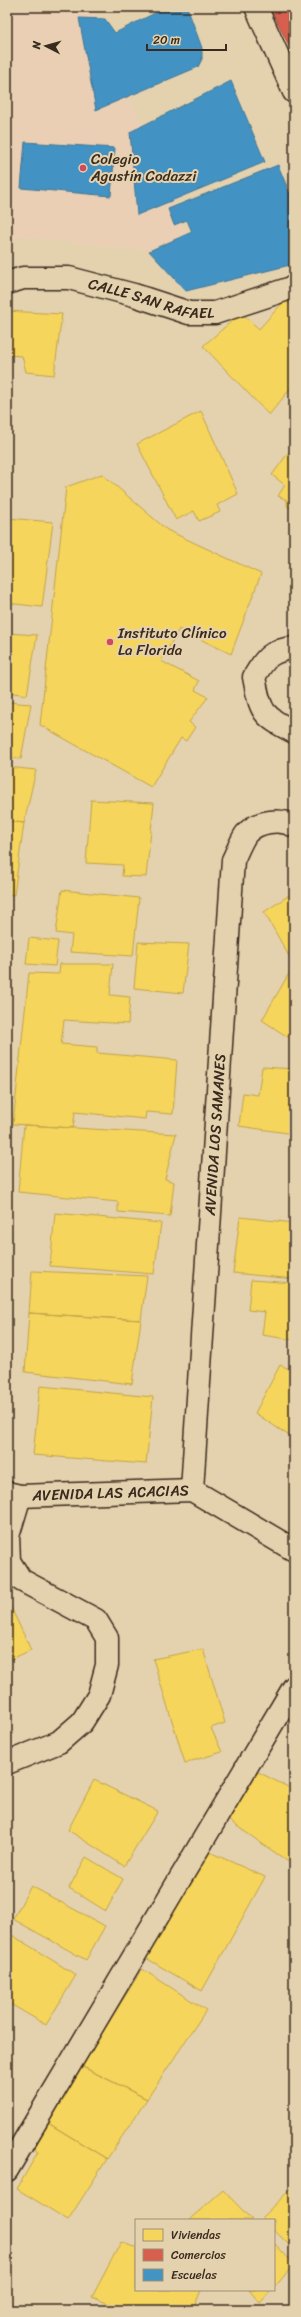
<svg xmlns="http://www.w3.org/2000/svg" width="301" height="2317" font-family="Sriracha,sans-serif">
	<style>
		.built { fill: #eacfb5 }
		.homes { fill: #f6d55c; stroke: #bea249 }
		.shops { fill: #d6604d; stroke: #a8503f }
		.schools { fill: #4393c3; stroke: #417492 }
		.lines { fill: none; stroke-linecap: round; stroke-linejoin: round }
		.minor-casing { stroke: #3b2a1e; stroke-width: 25 }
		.minor { stroke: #e4d2af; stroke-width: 22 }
		.poi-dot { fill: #d1495b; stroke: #e4d2af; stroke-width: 1.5 }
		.labels { text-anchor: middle; stroke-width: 4; stroke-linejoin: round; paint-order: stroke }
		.poi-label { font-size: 15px; fill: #3b2a1e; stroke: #e4d2af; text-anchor: start }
		.street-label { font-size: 15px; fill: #3b2a1e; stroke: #e4d2af }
	</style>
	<rect width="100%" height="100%" fill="#e4d2af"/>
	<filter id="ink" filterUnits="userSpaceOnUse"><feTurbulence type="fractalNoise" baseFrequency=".025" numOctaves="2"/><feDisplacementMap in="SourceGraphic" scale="8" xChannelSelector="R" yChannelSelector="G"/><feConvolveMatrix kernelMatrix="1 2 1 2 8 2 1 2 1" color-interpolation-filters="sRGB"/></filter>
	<g filter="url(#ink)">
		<path class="built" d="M7 7H94L195 256 7 235Z"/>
		<path class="homes" d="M285 300 294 308V384L269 415 203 346 241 313 259 329Z
			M7 311 62 314 54 375 26 372 22 356 7 355Z
			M201 411 238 494 217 505 220 512 199 521 194 511 176 520 137 444Z
			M294 445V511L287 506V500L278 496 285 485 272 475Z
			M102 474 167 530 261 574 231 654 179 629 161 661 199 681 195 690 208 697 189 722 195 727 186 741 181 738 151 787 40 725 66 487Z
			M7 518 53 522 42 607 7 603Z
			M7 633 37 635 27 695 7 692Z
			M7 702 31 704 21 759 7 757Z
			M7 767 36 770 24 823 7 821Z
			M91 800 154 803 146 877 122 876 123 865 86 863Z
			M7 821 24 823 14 895 7 894Z
			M62 890 139 898 133 956 70 952 72 935 56 933Z
			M294 892V1041L262 1020 294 965 264 912Z
			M29 938 58 941 55 966 26 964Z
			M138 942 189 944 183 993 134 988Z
			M60 964H113L110 995 130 997 128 1024 64 1020 61 1044 97 1047V1053L177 1060 173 1114 146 1112 145 1119 75 1112 73 1128 13 1124 29 973 59 974Z
			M262 1067 294 1069V1134L239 1126 243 1093 258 1095Z
			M24 1125 176 1134 165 1179 174 1182 170 1216 118 1212V1202L18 1192Z
			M55 1213 161 1223 154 1274 50 1266Z
			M240 1217 294 1223V1279L233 1273Z
			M32 1271 147 1276 141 1320 29 1313Z
			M251 1280 294 1283V1340L262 1335 265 1312 248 1310Z
			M29 1313 141 1320 132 1384 25 1372Z
			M280 1365 294 1371V1439L255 1413Z
			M40 1386 153 1397 146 1464 33 1455Z
			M7 1599 31 1650 7 1661Z
			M203 1649 225 1723 211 1728 222 1752 185 1763 153 1659Z
			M258 1772 294 1790 293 1865 228 1820Z
			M94 1780 158 1811 124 1866 68 1830Z
			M205 1850 265 1877 202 1991 146 1958Z
			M86 1857 123 1879 106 1911 69 1888Z
			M31 1886 105 1926 86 1960 13 1919Z
			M7 1932 76 1975 46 2025 7 2002Z
			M142 1969 206 2010 147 2099 81 2066Z
			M81 2066 147 2099 107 2159 48 2123Z
			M48 2123 107 2159 68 2220 17 2189 38 2152 33 2148Z
			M294 2186V2250L274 2230V2220H264L261 2218Z
			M223 2190 252 2220H190V2219Z
			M121 2242 136 2248V2290H201L193 2310H124L92 2297Z
			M274 2243 294 2264 274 2288Z
			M249 2290H272L260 2303Z"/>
		<path class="shops" d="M270 7H294V56Z"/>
		<path class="schools" d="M167 7H187L202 48V59L198 67 96 110 79 18 105 19 115 33Z
			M231 81 265 162 137 215 130 132Z
			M25 142 115 148 111 196 21 188Z
			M278 165 294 204V264L186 291 149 251 192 232 187 220 174 225 168 209Z"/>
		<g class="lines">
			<g class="minor-casing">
				<g id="minor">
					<path d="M256 7 294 92"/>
					<path id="s1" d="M7 283 23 278H69L134 295 189 313H215L294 287"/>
					<path d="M294 648C271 650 265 658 254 677 261 714 262 715 294 732"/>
					<path id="s2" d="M192 1490 233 860C237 852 241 841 246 834 257 821 280 818 294 826"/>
					<path id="s3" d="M7 1493 20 1496 192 1490 294 1550"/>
					<path d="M7 1763 59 1742 82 1722 99 1695 107 1665V1638L96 1620 21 1580 9 1561 8 1536 20 1496"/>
					<path d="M7 2170 294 1687"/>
				</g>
			</g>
			<use href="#minor" class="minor"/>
		</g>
	</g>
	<g class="poi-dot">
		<circle cx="83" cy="168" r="4"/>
		<circle cx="110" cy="642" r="4"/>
	</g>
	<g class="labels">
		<g class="poi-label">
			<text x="91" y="164">Colegio<tspan x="91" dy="17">Agustín Codazzi</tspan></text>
			<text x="118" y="638">Instituto Clínico<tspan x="118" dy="17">La Florida</tspan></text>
		</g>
		<g class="street-label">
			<text dy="5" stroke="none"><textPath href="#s1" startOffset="148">CALLE SAN RAFAEL</textPath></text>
			<text dy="5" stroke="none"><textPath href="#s2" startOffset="356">AVENIDA LOS SAMANES</textPath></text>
			<text dy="5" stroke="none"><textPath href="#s3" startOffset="104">AVENIDA LAS ACACIAS</textPath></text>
		</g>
	</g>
	<rect width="301" height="2317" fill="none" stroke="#e4d2af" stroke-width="24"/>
	<rect x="12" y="12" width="277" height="2293" fill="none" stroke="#3b2a1e" stroke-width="1.5" filter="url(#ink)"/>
	<rect x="135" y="2219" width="140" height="72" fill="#e4d2af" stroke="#a08f75"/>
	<rect x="143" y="2229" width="20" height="12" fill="#f6d55c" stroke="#a08f75"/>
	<text x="171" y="2239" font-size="12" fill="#3b2a1e">Viviendas</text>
	<rect x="143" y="2249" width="20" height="12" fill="#d6604d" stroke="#a08f75"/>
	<text x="171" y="2259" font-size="12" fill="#3b2a1e">Comercios</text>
	<rect x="143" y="2269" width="20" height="12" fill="#4393c3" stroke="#a08f75"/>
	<text x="171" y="2279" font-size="12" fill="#3b2a1e">Escuelas</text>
	<g transform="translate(46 46) rotate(276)" stroke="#e4d2af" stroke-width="3" paint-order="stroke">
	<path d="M0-3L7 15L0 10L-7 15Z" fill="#3b2a1e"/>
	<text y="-6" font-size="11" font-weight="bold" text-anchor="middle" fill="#3b2a1e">N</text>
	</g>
	<path d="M147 44v6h79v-6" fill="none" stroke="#3b2a1e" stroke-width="2"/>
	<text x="153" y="44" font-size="12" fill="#3b2a1e" stroke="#e4d2af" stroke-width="3" paint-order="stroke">20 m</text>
</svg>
